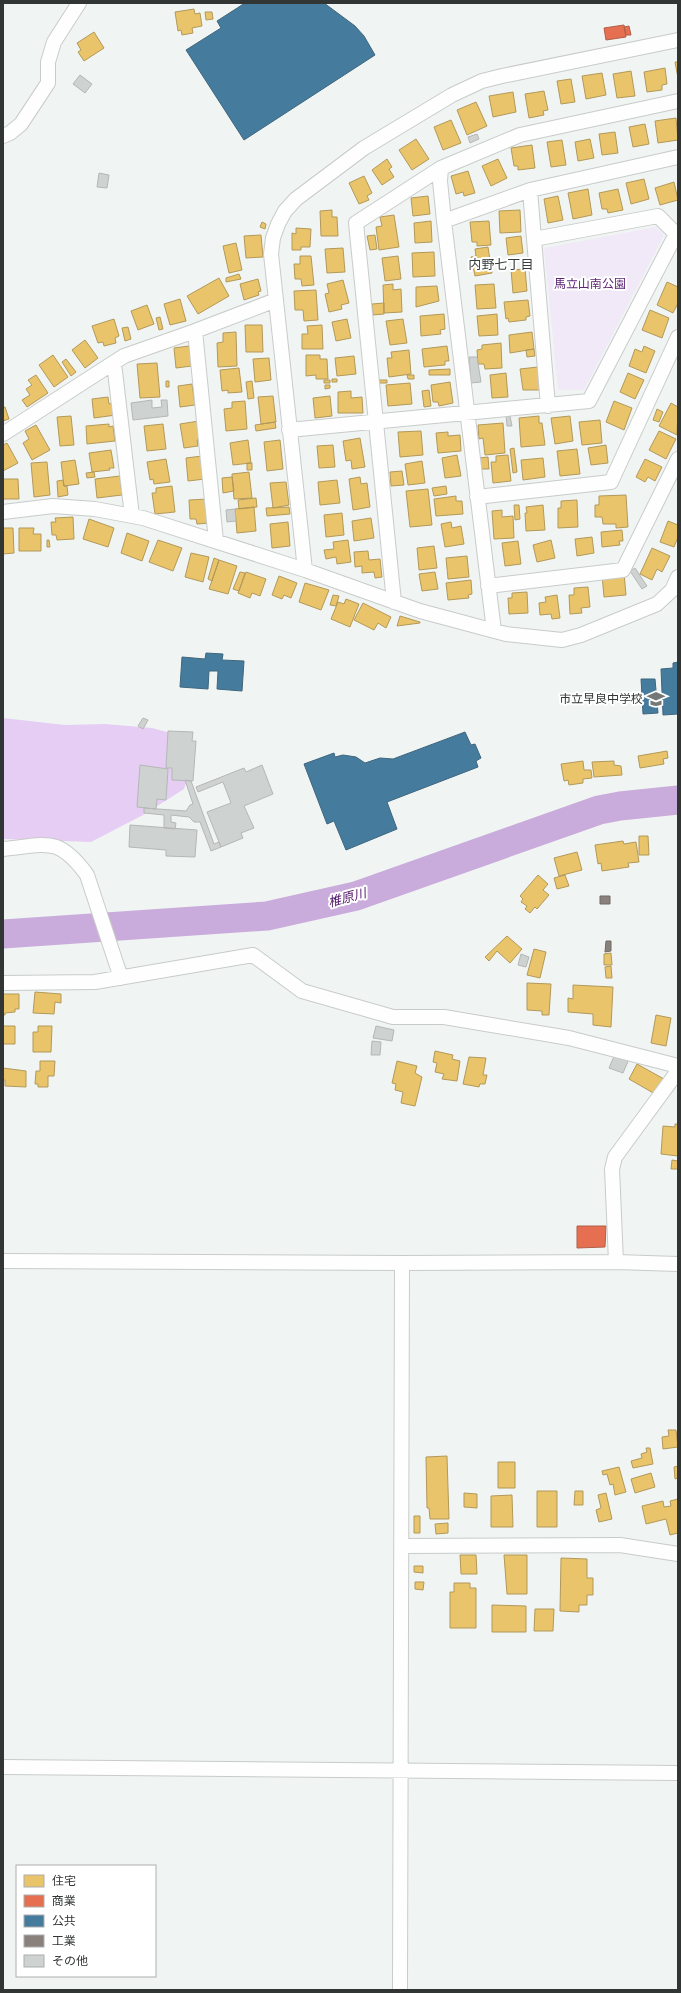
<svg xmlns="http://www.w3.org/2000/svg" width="681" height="1993" font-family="Figtree,'Noto Sans JP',sans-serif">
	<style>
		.green { fill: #f1e9f8 }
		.forest { fill: #e5cdf4 }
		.homes { fill: #e9c46a; stroke: #b2995a }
		.shops { fill: #e76f51; stroke: #b05e48 }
		.public { fill: #457b9d; stroke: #3f667e }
		.industry { fill: #8a817c; stroke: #6f6a66 }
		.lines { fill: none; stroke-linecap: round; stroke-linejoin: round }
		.river { stroke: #caacdc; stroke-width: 29 }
		.building { fill: #ced2d1; stroke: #b4b7b6 }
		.minor-casing { stroke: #c8cbca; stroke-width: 16 }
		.minor { stroke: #fdfefd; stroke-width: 14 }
		.labels { text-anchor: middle; stroke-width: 4; stroke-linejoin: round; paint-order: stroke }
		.park-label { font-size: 12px; fill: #5f2578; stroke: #fff }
		.poi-label { font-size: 12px; fill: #313534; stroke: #fff; text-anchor: end }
		.neighbourhood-label { font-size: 13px; fill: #363d3b; stroke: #fff }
		.water-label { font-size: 13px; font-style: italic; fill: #511569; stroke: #fff }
	</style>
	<rect width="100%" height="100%" fill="#f0f5f3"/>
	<path class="green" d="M656 227 664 235 584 390H558L544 248Z"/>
	<path class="forest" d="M3 718 65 725 105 724 152 728 178 735 192 766 184 789 143 815 91 842 3 839Z"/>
	<path class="homes" d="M194 9 195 14 200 13 202 26 192 28 193 33 182 35 181 30 178 31 175 12Z
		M205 12H212L213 19 206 20Z
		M94 32 104 48 84 61 78 52 81 50 77 43Z
		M675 62H678V78Z
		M665 68 667 84 662 85V90L647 92 644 72Z
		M631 71 635 96 617 98 613 74Z
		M602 73 606 95 586 99 582 76Z
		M571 79 575 102 561 104 557 81Z
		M544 91 548 110 543 111 544 115 529 118 525 94Z
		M513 92 516 112 493 117 489 96Z
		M476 102 487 126 467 135 457 110Z
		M676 118 678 140 658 143 655 121Z
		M451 120 461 143 443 150 434 127Z
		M645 124 649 144 633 147 629 127Z
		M615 132 618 153 602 155 599 134Z
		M416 139 429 159 412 170 399 150Z
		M590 139 594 158 578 161 575 142Z
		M562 140 566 165 551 167 547 142Z
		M532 145 535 168 518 170V166H514L511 148Z
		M387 159 392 167 389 169 394 177 382 185 372 170Z
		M498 159 507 178 491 186 482 166Z
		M468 171 475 193 464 196 463 192 456 194 451 176Z
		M364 176 372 193 367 196 369 200 359 204 349 183Z
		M644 179 649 199 631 204 626 183Z
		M674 182 678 200 660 205 655 188Z
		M588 189 592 215 573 219 568 193Z
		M618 189 623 210 608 213 607 209H602L599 193Z
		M428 196 430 214 413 216 411 198Z
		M558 196 563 220 548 223 544 199Z
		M332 210V217H337L338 236H321L320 211Z
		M520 210 521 232 500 233 499 211Z
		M394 215 399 247 379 250 376 227 382 226 380 217Z
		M431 221 432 242 415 243 414 223Z
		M489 221 491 245 477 246V242H472L470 222Z
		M262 222 266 224 265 229 260 227Z
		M296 228 311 229 310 247H301V250H292V233L296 234Z
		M261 235 263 257 246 258 244 236Z
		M375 235 377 249 370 250 367 236Z
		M521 236 523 253 508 255 506 238Z
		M236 243 242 270 229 273 223 246Z
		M488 247 492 273 475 276 471 257 476 256 475 249Z
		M343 248 345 272 327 273 325 249Z
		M434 252 435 276 413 277 412 253Z
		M300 256H311L314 285 302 286 301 279H295L294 264H300Z
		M398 256 401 279 385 281 382 258Z
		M525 269 527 291 513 293 511 270Z
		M239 274 241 279 226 282V278Z
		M219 278 229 296 198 314 187 296Z
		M258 279 261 291 258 292 259 295 244 300 240 284Z
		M343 280 349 303 341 305 342 309 329 312 325 294 329 293 327 284Z
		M667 282 678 287V303L673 313 657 305Z
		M393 284V290L401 289 402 312 384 313 383 285Z
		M494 284 496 308 477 309 475 285Z
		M437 286 439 301 416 307V287Z
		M316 290 318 320 304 321 303 310H295L294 291Z
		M180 299 186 321 170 325 164 304Z
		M528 300 530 316 526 317V320L509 322 508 318 506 319 504 302Z
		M384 303V314L373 315 372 304Z
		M147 305 154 324 138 330 131 311Z
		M650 310 669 318 662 338 642 330Z
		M444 314 445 329 440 330 441 334 421 336 420 316Z
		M497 314 498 335 479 336 477 316Z
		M160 317 163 329 159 330 156 318Z
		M114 319 119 336 115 338 116 343 104 346 103 342 98 343 92 326Z
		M347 319 351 338 336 341 332 322Z
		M403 319 407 343 390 345 386 321Z
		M245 325H262L263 352H246Z
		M322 325 323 349H302V334H308L307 326Z
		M128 327 131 339 125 341 122 328Z
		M236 332 237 366 218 367 217 343 223 342V333Z
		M532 332 534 349 510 353 509 335Z
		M85 340 98 358 85 368 72 350Z
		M501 343 502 368 485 369 484 364H478L477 350 482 349V345Z
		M189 346 192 366 176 368 174 348Z
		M447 346 449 361H445V365L424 367 422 349Z
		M644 346 655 351 646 373 629 366 635 349 642 352Z
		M534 349 535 356 527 357 526 350Z
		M409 350 411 374 389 377 387 358H392L391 352Z
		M53 355 68 377 54 387 39 365Z
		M306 355H320V359H327L328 379H316V375L306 376Z
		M354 356 356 374 337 376 335 358Z
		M269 358 271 380 255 382 253 359Z
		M66 359 76 372 71 376 62 362Z
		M157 363 160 397 140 398 137 364Z
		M538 367 541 390H523L520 369Z
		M239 368 242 392 228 393V390L222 391 220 370Z
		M450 369V375H429V370Z
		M506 373 508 397 492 398 490 375Z
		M628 373 644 380 635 399 620 392Z
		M36 375 48 393 27 407 22 400 30 395 26 389 32 385 28 380Z
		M407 375H414V379H408Z
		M332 379H337V382H332Z
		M324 380H330V383H324Z
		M379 380H387V383H379Z
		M166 381H169V387H166Z
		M252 381 254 398 248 399 246 382Z
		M450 382 453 403 439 406 438 402H433L431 385Z
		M410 383 412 404 388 406 386 385Z
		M192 384 195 405 180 407 178 386Z
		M325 385H330V388L325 389Z
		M429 390 431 406 424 407 422 391Z
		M351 391V398L362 397 363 413H338V392Z
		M273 396 276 422 261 424 258 397Z
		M330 396 332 416 315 418 313 398Z
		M108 397 109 404 114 403 116 415 94 418 92 399Z
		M245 401 247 429 226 431 224 409 232 408V402Z
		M614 401 632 408 624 430 606 422Z
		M671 403 678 407 677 435 659 426Z
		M3 407H5L9 419 3 421Z
		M657 409 663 412 659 422 653 420Z
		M71 416 74 445 60 446 57 417Z
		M539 416V423H542L545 445 521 447 519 418Z
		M570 416 573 441 555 444 551 418Z
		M600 420 602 443 582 445 579 422Z
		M199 421 201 440H197L198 446 184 448 180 424Z
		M275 422 276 428 256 431 255 425Z
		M503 423 505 453 485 455 483 438 479 439 478 425Z
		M109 424V427L113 426 115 441 87 444 86 426Z
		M163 424 166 449 147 451 144 426Z
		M36 425 50 450 32 460 23 443 29 439 25 431Z
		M421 431 423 455 400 457 398 432Z
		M659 431 676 439 666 459 649 450Z
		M448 432V436L460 435 461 451 438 453 436 433Z
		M360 438 365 467 352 469 351 460 346 461 343 441Z
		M248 440 251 463 233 465 230 443Z
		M280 440 283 469 267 471 264 442Z
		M7 443 18 463 3 471V445Z
		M333 445 335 467 319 468 317 446Z
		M606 445 608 463 591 465 588 448Z
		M514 448 517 472 513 473 510 449Z
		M577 449 580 474 560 476 557 451Z
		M111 450 114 468H109L110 470 92 472 89 453Z
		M457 455 461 476 445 478 442 458Z
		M508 455 511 481 493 483 491 462H496V456Z
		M202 456 205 479 188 481 186 458Z
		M488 457 489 469H480L479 458Z
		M543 458 545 477 523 480 521 460Z
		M166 459 170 482 154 484 153 479 150 480 147 462Z
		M645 459 662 467 655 481 648 477 645 482 636 477Z
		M75 460 79 484 64 486 61 462Z
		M422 461 425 483 408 485 405 464Z
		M47 462 50 495 34 497 31 463Z
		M247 463H252V470H247Z
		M402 471 404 485 391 486 390 472Z
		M94 472 95 477 87 478 86 473Z
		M249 472 252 498 234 499 232 474Z
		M120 476 122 495 97 498 95 479Z
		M232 477 234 491 223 493 222 478Z
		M360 477 361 484 367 483 370 507 353 510 349 479Z
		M3 479H18L19 499H3Z
		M63 480 64 486H67L68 495 58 497 57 481Z
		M337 480 340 503 320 505 318 482Z
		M286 482 289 505 273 508 270 483Z
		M172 486 175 512 155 514 152 493H156V488Z
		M446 486 447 494 434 496 432 488Z
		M428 489 432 525 410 527 406 491Z
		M626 495 628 527 616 528V524H603L602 517H595V505H599V496Z
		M456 496V501H462L463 514 436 516 434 499Z
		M256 498 257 507 239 509 238 500Z
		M208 499 210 523 197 524 196 519H190L189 500Z
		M577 500 578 527 558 528V508H561V501Z
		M514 505H519L520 519 515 520Z
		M543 505 545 530 526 531 525 513H527L526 507Z
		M254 507 256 531 237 533 235 509Z
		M289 507 290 514 267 516 266 508Z
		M502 510V517L513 516 514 538 494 539 492 511Z
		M342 513 344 535 326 537 324 515Z
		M73 517 74 539 57 540 56 535H52L51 522H56L55 518Z
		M371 518 374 538 354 541 352 521Z
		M89 519 114 528 108 547 83 539Z
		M668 521 678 525V537L674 547 660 542Z
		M288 522 290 546 272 548 270 524Z
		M451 522 452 528 461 526 464 544 445 547 441 524Z
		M3 528H13L14 553 3 554Z
		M19 528H34L33 534H41V551H19Z
		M622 530 623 541H619L620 545 602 547 601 532Z
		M127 533 149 541 142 561 121 553Z
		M592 537 594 553 577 556 575 539Z
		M47 540H49L50 547H47Z
		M158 540 182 548 173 571 149 562Z
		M348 540 351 562 337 564 336 557 326 559 324 550 334 549 333 542Z
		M551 540 555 558 537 562 533 545Z
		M518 541 521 564 505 566 502 543Z
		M434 546 437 568 419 570 417 548Z
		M652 548 670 556 662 572 657 569 652 580 640 574Z
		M368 551 369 560 380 559 382 577 375 578 374 572 362 573V566L355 567 354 552Z
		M191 553 209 557 203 582 185 577Z
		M467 556 469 577 448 579 446 558Z
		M214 558 219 560 212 581 208 579Z
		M219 560 237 566 228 594 209 589Z
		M240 572 245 573 239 591 233 589Z
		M246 572 266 579 260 596 252 593 250 598 238 593Z
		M435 572 438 589 422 591 419 574Z
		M624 573 626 595 604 597 602 575Z
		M279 576 297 583 291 598 284 595 282 599 272 595Z
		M471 580 472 594 468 595 469 598 448 600 446 583Z
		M305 583 329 590 321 610 299 602Z
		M588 587 590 607 581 608 582 613 570 614 569 595H574V588Z
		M527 592 528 613 509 614 508 598H512V593Z
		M333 595 339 596 336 606 330 605Z
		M557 595 560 618 552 619 551 614 540 615 539 603 546 602 545 597Z
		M346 599 359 604 350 627 331 619 338 602 344 604Z
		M363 603 391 617 386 628 378 623 374 630 354 620Z
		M400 616 420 622V623L397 626Z
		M667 751 668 758 663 759 664 764 640 768 638 756Z
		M583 761 584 770H591L592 778 583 779V783L569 785 568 780 564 781 561 764Z
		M614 761V765L621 766 622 775 594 777 592 762Z
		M639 836H648L649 855H639Z
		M623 841 624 844 636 842 639 862 628 863 629 867 602 871 601 863 598 864 595 845Z
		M577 852 582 870 559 876 554 858Z
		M538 875 548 884 543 890 549 895 537 909 535 907 530 913 525 909 527 906 521 902 523 899 520 896Z
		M565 875 569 886 557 889 554 878Z
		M507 936 522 949 510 963 497 951 489 961 485 957Z
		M534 949 546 952 540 978 527 975Z
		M611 953 612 965H604V954Z
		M611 966 612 978H606L605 967Z
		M527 983 551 984 549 1015H542V1011L527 1010Z
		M573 985 613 987 611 1027 593 1025V1014L568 1012V998L573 999Z
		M35 992 61 994V1003L55 1002 54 1014 33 1013Z
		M3 994H19V1009H15V1012L5 1013V1015H3Z
		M656 1015 671 1018 666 1046 651 1043Z
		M3 1026H15V1044H3Z
		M38 1026H52L51 1052H33V1032H38Z
		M435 1051 453 1055 452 1059 460 1061 457 1081 442 1079 444 1074 435 1072 437 1063 433 1062Z
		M469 1057 486 1058 483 1075H487L485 1084H480L479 1087 463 1084Z
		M40 1061H55L54 1076H48V1087H38V1084H35L36 1071H40Z
		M397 1061 417 1066 415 1073 422 1077 415 1106 401 1103 403 1092 395 1090 396 1084 392 1083Z
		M637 1064 664 1079 655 1094 629 1079Z
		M3 1068 26 1071V1087L5 1086V1080H3Z
		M675 1124H678V1156L661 1154 663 1126 675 1127Z
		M672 1160 678 1161V1169H671Z
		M668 1430H676L678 1447 663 1449 662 1437 669 1436Z
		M646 1448H650L653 1464 633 1468 631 1461 642 1458 641 1454 647 1452Z
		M447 1456 449 1519H430L429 1508H427L426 1457Z
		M498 1462H515V1488H498Z
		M678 1466V1478L675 1479 674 1467Z
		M619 1467 626 1492 615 1495 613 1484 610 1485 607 1474 603 1475 602 1471Z
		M651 1473 655 1487 635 1493 631 1479Z
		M537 1491H557V1527H537Z
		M575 1491H583V1505H574Z
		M464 1493 477 1494V1508L464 1507Z
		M606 1493 612 1519 599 1522 596 1510 601 1508 598 1495Z
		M512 1495 513 1527H491V1496Z
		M678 1499V1533L670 1535 666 1519 646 1524 642 1506 663 1501 664 1507 671 1506 670 1501Z
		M414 1516H420V1533H414Z
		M448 1523V1533L436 1534 435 1524Z
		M460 1555H476L477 1574H461Z
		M504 1555H527V1594H507Z
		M561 1558 587 1559V1578H593V1595H587V1605H579V1612L560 1611Z
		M414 1566H423V1573L414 1572Z
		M415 1582H424L423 1590 415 1589Z
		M454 1583H470V1588H476V1628H450V1592H454Z
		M492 1605 526 1606V1632H492Z
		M535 1609H554L553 1631H534Z"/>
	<path class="shops" d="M624 25 626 37 606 40 604 28Z
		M629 26 631 35H626L624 27Z
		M577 1226H606L605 1247 577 1248Z"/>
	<path class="public" d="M245 3H324L355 26 364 36 375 55 244 140 186 50 221 28 217 21Z
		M206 653 223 654 222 660 244 661 242 691 217 689 218 671H209L208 689 180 687 182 657 205 659Z
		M678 662V714L663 715 661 669 673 668V663Z
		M641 679H655L658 713 643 714Z
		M465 732 471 745 475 744 481 758 476 761 478 767 387 802 397 829 346 850 334 821 327 824 304 764 334 753 335 757 343 755 356 757 365 763 380 758 393 759Z"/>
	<path class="industry" d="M600 896H610V904H600Z
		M606 941H611V951L605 952Z"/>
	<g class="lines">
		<path class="river" d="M3 934 267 916 356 896 599 810 620 806 678 800"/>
	</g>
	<path class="building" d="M80 75 92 84 85 93 73 84Z
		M477 134 479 139 470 143 468 137Z
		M99 173 109 175 107 188 97 187Z
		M469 357H477L481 382 471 383Z
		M152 400V408L162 407 161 400H167L168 416 133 420 131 403Z
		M506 416H510L512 426H507Z
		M235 509 236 521 227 522 226 510Z
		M635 568 647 586 642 589 630 571Z
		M143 718 148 720 143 729 138 726Z
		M168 731 193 732 192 741H196L193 781 172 780V768H166Z
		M140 765 168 769 166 800 157 799 156 809 137 807Z
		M262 765 273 794 244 806 254 828 241 833 243 838 221 847 207 812 231 803 223 782 198 792 196 787 244 768 246 772Z
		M185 780 191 781 214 844 219 842 221 847 211 851 200 822H194L189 817 171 815V822L176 823 175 829 164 828V815L144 813V808L186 811 190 805 193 804Z
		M130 825 197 830 195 857 166 856V850L129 847Z
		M521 954 529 957 526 967 518 965Z
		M376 1026 394 1030 392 1041 373 1038Z
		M372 1041 381 1042 380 1055H371Z
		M615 1054 629 1059 623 1073 609 1068Z"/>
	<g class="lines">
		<g class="minor-casing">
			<path id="minor" d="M3 136 10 133 21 124 48 83V62L54 42 79 3
				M530 190 678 157
				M534 239 548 406
				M195 331 216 541
				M114 363 132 516
				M289 430 589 401 676 234 658 216 534 239 530 190 444 221
				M3 434 124 356 195 331 276 300
				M477 497 611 482 678 337
				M3 512 53 506 95 509 143 518 305 570 420 611 506 634 562 640 581 635 657 604 672 590 678 577
				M305 570 271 254 273 238 278 224 285 211 296 199 364 148 452 95 482 81 502 76 678 40
				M488 586 623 570 678 459
				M394 602 356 223 441 168
				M494 631 444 221 440 181 441 168 520 135 678 101
				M3 849C46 845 58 835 87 875L121 978
				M3 983 95 982 253 955 302 991 393 1017H444L569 1038 678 1066
				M3 1261 402 1263 616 1262 678 1264
				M616 1262 612 1169 615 1157 678 1071
				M402 1546 620 1545 678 1554
				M3 1767 678 1773
				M400 1990 402 1263"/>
		</g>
		<use href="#minor" class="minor"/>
	</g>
	<defs>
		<g id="school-bare" transform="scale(1.38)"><path d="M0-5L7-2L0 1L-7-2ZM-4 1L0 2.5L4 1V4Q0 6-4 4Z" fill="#747877" stroke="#fff" stroke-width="2.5" paint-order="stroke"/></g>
	</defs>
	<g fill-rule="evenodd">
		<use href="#school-bare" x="656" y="699"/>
	</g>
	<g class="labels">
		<g class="park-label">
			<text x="590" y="288">馬立山南公園</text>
		</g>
		<g class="poi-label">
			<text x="643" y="703">市立早良中学校</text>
		</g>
		<g class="neighbourhood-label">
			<text x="501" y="269">内野七丁目</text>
		</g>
		<g class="water-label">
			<text transform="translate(347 897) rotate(-15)" y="5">椎原川</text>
		</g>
	</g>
	<rect width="681" height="1993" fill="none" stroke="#313534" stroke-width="8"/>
	<rect x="16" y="1865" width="140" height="112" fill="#ffffff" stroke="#adaeae"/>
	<rect x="24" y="1875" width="20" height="12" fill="#e9c46a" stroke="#adaeae"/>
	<text x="52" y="1885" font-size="12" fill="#313534">住宅</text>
	<rect x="24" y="1895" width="20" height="12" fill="#e76f51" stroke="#adaeae"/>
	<text x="52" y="1905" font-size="12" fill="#313534">商業</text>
	<rect x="24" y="1915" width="20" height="12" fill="#457b9d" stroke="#adaeae"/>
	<text x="52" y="1925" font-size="12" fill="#313534">公共</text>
	<rect x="24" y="1935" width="20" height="12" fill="#8a817c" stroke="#adaeae"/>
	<text x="52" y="1945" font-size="12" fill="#313534">工業</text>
	<rect x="24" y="1955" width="20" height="12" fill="#ced2d1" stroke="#adaeae"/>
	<text x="52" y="1965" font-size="12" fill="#313534">その他</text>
</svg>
